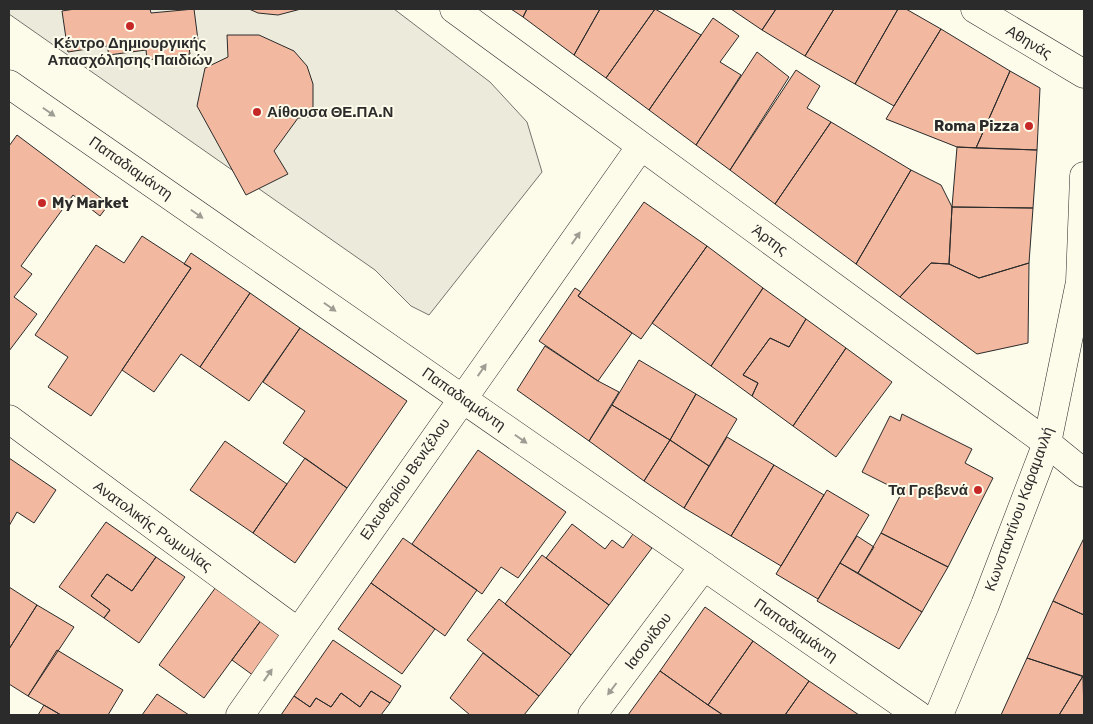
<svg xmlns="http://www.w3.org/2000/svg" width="1093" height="724" font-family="Rubik,sans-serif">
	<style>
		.green { fill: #ecebdb; stroke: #74746e }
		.building { fill: #f2b8a0; stroke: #2b2b2b }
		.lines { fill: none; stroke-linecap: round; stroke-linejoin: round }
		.minor-casing { stroke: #2b2b2b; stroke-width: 29 }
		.tertiary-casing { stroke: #2b2b2b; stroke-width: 29 }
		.minor { stroke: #fdfbea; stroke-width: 28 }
		.tertiary { stroke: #fdfbea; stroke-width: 28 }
		.oneway { fill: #9e9d94 }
		.poi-dot { fill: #c62828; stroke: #fdfbea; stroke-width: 2 }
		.labels { text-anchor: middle; stroke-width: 4; stroke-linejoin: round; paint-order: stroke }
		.street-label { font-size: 15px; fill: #2b2b2b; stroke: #fdfbea }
		.poi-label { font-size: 15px; font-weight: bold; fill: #2b2b2b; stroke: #fdfbea; text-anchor: start }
	</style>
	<rect width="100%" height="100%" fill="#fdfbea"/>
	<path class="green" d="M9 9H394L490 82 527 122 542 172 429 315 411 306 375 270 9 14Z"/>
	<path class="building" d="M75 9H150L151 13 194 9 198 40 188 41 190 54 147 60 146 50 109 55 107 46 68 52 62 11Z
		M249 9H301L278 15 258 13Z
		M511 9H527L523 17Z
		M527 9H600L574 55 523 17Z
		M600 9H655L606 78 574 55Z
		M655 9 701 35 649 110 606 78Z
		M731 9H776L762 30Z
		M776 9H834L805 56 762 30Z
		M834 9H898L855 84 805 56Z
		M898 9H906L941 29 894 106 855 84Z
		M713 18 739 36 720 62 741 75 696 145 649 110Z
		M941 29 1010 71 976 148 957 147 886 119Z
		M227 35H259L294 51 307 66 313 84V117L298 118 274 151 288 174 246 195 197 106 205 68 228 57Z
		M757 52 789 77 730 170 696 145Z
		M796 70 820 86 807 108 831 122 775 204 730 170Z
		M1010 71 1040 88 1037 150 976 148Z
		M831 122 911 170 856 264 775 204Z
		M17 135 109 204 100 216 73 195 21 266 32 274 14 297 37 314 9 351V146Z
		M957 147 1037 150 1033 208 952 207Z
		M911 170 941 185 952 207 949 264 931 263 900 297 856 264Z
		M644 202 707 246 641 339 578 296Z
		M952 207 1033 208 1029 263 979 278 949 264Z
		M142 236 191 268 91 416 48 387 68 357 35 335 96 245 124 263Z
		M707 246 763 288 711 366 652 323Z
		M191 253 250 293 200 367 181 354 154 392 122 370 191 268 184 264Z
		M931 263 949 264 979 278 1029 263 1028 343 977 354 900 297Z
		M575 288 581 292 578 296 632 333 598 381 539 341Z
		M763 288 806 319 789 347 770 338 743 375 758 383 752 396 711 366Z
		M250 293 300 328 249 401 200 367Z
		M806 319 846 348 793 426 752 396 758 383 743 375 770 338 789 347Z
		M300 328 407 401 347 488 283 443 305 411 263 382Z
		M545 346 598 381 619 392 589 441 517 390Z
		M846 348 892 382 836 457 793 426Z
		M639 360 696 394 670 440 612 405Z
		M696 394 737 419 709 466 670 440Z
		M612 405 670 440 644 481 589 441Z
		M902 414 972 449 965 463 993 478 948 567 881 533 902 492 862 472 890 416 900 421Z
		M727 437 774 465 731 536 684 508Z
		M670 440 709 466 684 508 644 481Z
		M225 441 287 484 253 533 190 490Z
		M478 450 566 512 518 578 501 567 482 594 412 544Z
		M9 458 56 490 34 523 17 512 9 526Z
		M305 458 347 488 295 563 253 533Z
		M774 465 824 495 781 566 731 536Z
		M827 490 869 515 818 599 776 574Z
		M106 522 156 557 132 591 107 574 91 596 110 610 104 618 59 587Z
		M572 524 605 549 612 540 623 548 633 534 652 548 609 605 546 558Z
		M881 533 948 567 922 612 858 573Z
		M857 536 874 547 858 573 840 563Z
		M403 538 477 590 445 636 371 583Z
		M1084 538V615L1053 601Z
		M542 555 609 605 571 655 505 604Z
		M156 557 185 577 139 643 104 618 110 610 91 596 107 574 132 591Z
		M840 563 922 612 899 649 817 601Z
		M371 583 435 629 402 674 338 629Z
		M9 587 37 605 9 649Z
		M216 587 262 619 204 698 159 665Z
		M499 599 571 655 539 696 467 640Z
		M1053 601 1084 615V677L1027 658Z
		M37 605 74 627 28 696 9 684V649Z
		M705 607 753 641 708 705 660 671Z
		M262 619 283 635 254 676 232 660Z
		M333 640 401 686 390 703 371 691 360 707 341 693 331 707 316 698 310 707 294 696Z
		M753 641 809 681 785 715H723L708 705Z
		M57 650 123 690 108 715H61L28 696Z
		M483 653 539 696 524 715H470L450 698Z
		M1027 658 1083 676 1059 715H1001Z
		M660 671 708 705 723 715H628Z
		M1083 676 1084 715H1059Z
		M809 681 859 715H785Z
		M371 691 390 703 381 715H281L294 696 310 707 316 698 331 707 341 693 360 707Z
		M157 694 189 715H142Z
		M44 705 61 715H38Z"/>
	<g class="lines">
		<g class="minor-casing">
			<path id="minor" d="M454 9 1047 443 1084 473
				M975 9 1084 74
				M9 84 918 715
				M9 419 298 632
				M240 715 641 146
				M592 715 704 566"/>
		</g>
		<g class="tertiary-casing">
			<path id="tertiary" d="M939 715 985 605 1047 443 1080 282 1084 176"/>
		</g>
		<use href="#minor" class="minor"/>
		<use href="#tertiary" class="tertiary"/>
	</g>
	<defs><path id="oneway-solid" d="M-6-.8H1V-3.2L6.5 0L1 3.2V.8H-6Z" transform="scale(1.25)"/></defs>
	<g class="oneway">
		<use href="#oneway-solid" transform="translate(49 112) rotate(35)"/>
		<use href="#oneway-solid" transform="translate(197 214) rotate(35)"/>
		<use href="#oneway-solid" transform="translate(576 238) rotate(-55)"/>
		<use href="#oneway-solid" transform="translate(330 307) rotate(35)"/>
		<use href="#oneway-solid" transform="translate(482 370) rotate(-55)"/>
		<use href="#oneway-solid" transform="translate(521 439) rotate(35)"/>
		<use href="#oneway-solid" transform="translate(268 675) rotate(-55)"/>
		<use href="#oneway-solid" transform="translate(612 689) rotate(127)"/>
	</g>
	<g class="poi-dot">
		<circle cx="130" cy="26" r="5"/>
		<circle cx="257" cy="112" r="5"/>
		<circle cx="1029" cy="126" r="5"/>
		<circle cx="42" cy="203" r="5"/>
		<circle cx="978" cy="490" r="5"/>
	</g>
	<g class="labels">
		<g class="street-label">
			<text transform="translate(1029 42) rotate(31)" y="5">Αθηνάς</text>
			<text transform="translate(131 168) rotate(35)" y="5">Παπαδιαμάντη</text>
			<text transform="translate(770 240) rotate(36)" y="5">Άρτης</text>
			<text transform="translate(464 399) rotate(35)" y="5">Παπαδιαμάντη</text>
			<text transform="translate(405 479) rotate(-55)" y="5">Ελευθερίου Βενιζέλου</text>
			<text transform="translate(1019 509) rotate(-70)" y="5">Κωνσταντίνου Καραμανλή</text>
			<text transform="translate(153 526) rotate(36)" y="5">Ανατολικής Ρωμυλίας</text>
			<text transform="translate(796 630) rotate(35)" y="5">Παπαδιαμάντη</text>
			<text transform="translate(648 641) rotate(-53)" y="5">Ιασoνίδου</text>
		</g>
		<g class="poi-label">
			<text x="130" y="48" text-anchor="middle">Κέντρο Δημιουργικής<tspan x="130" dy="17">Απασχόλησης Παιδιών</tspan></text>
			<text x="267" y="117">Αίθουσα ΘΕ.ΠΑ.Ν</text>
			<text x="1019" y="131" text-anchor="end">Roma Pizza</text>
			<text x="52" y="208">My Market</text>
			<text x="968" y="495" text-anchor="end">Τα Γρεβενά</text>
		</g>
	</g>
	<rect width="1093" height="724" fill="none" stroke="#2b2b2b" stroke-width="20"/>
</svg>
